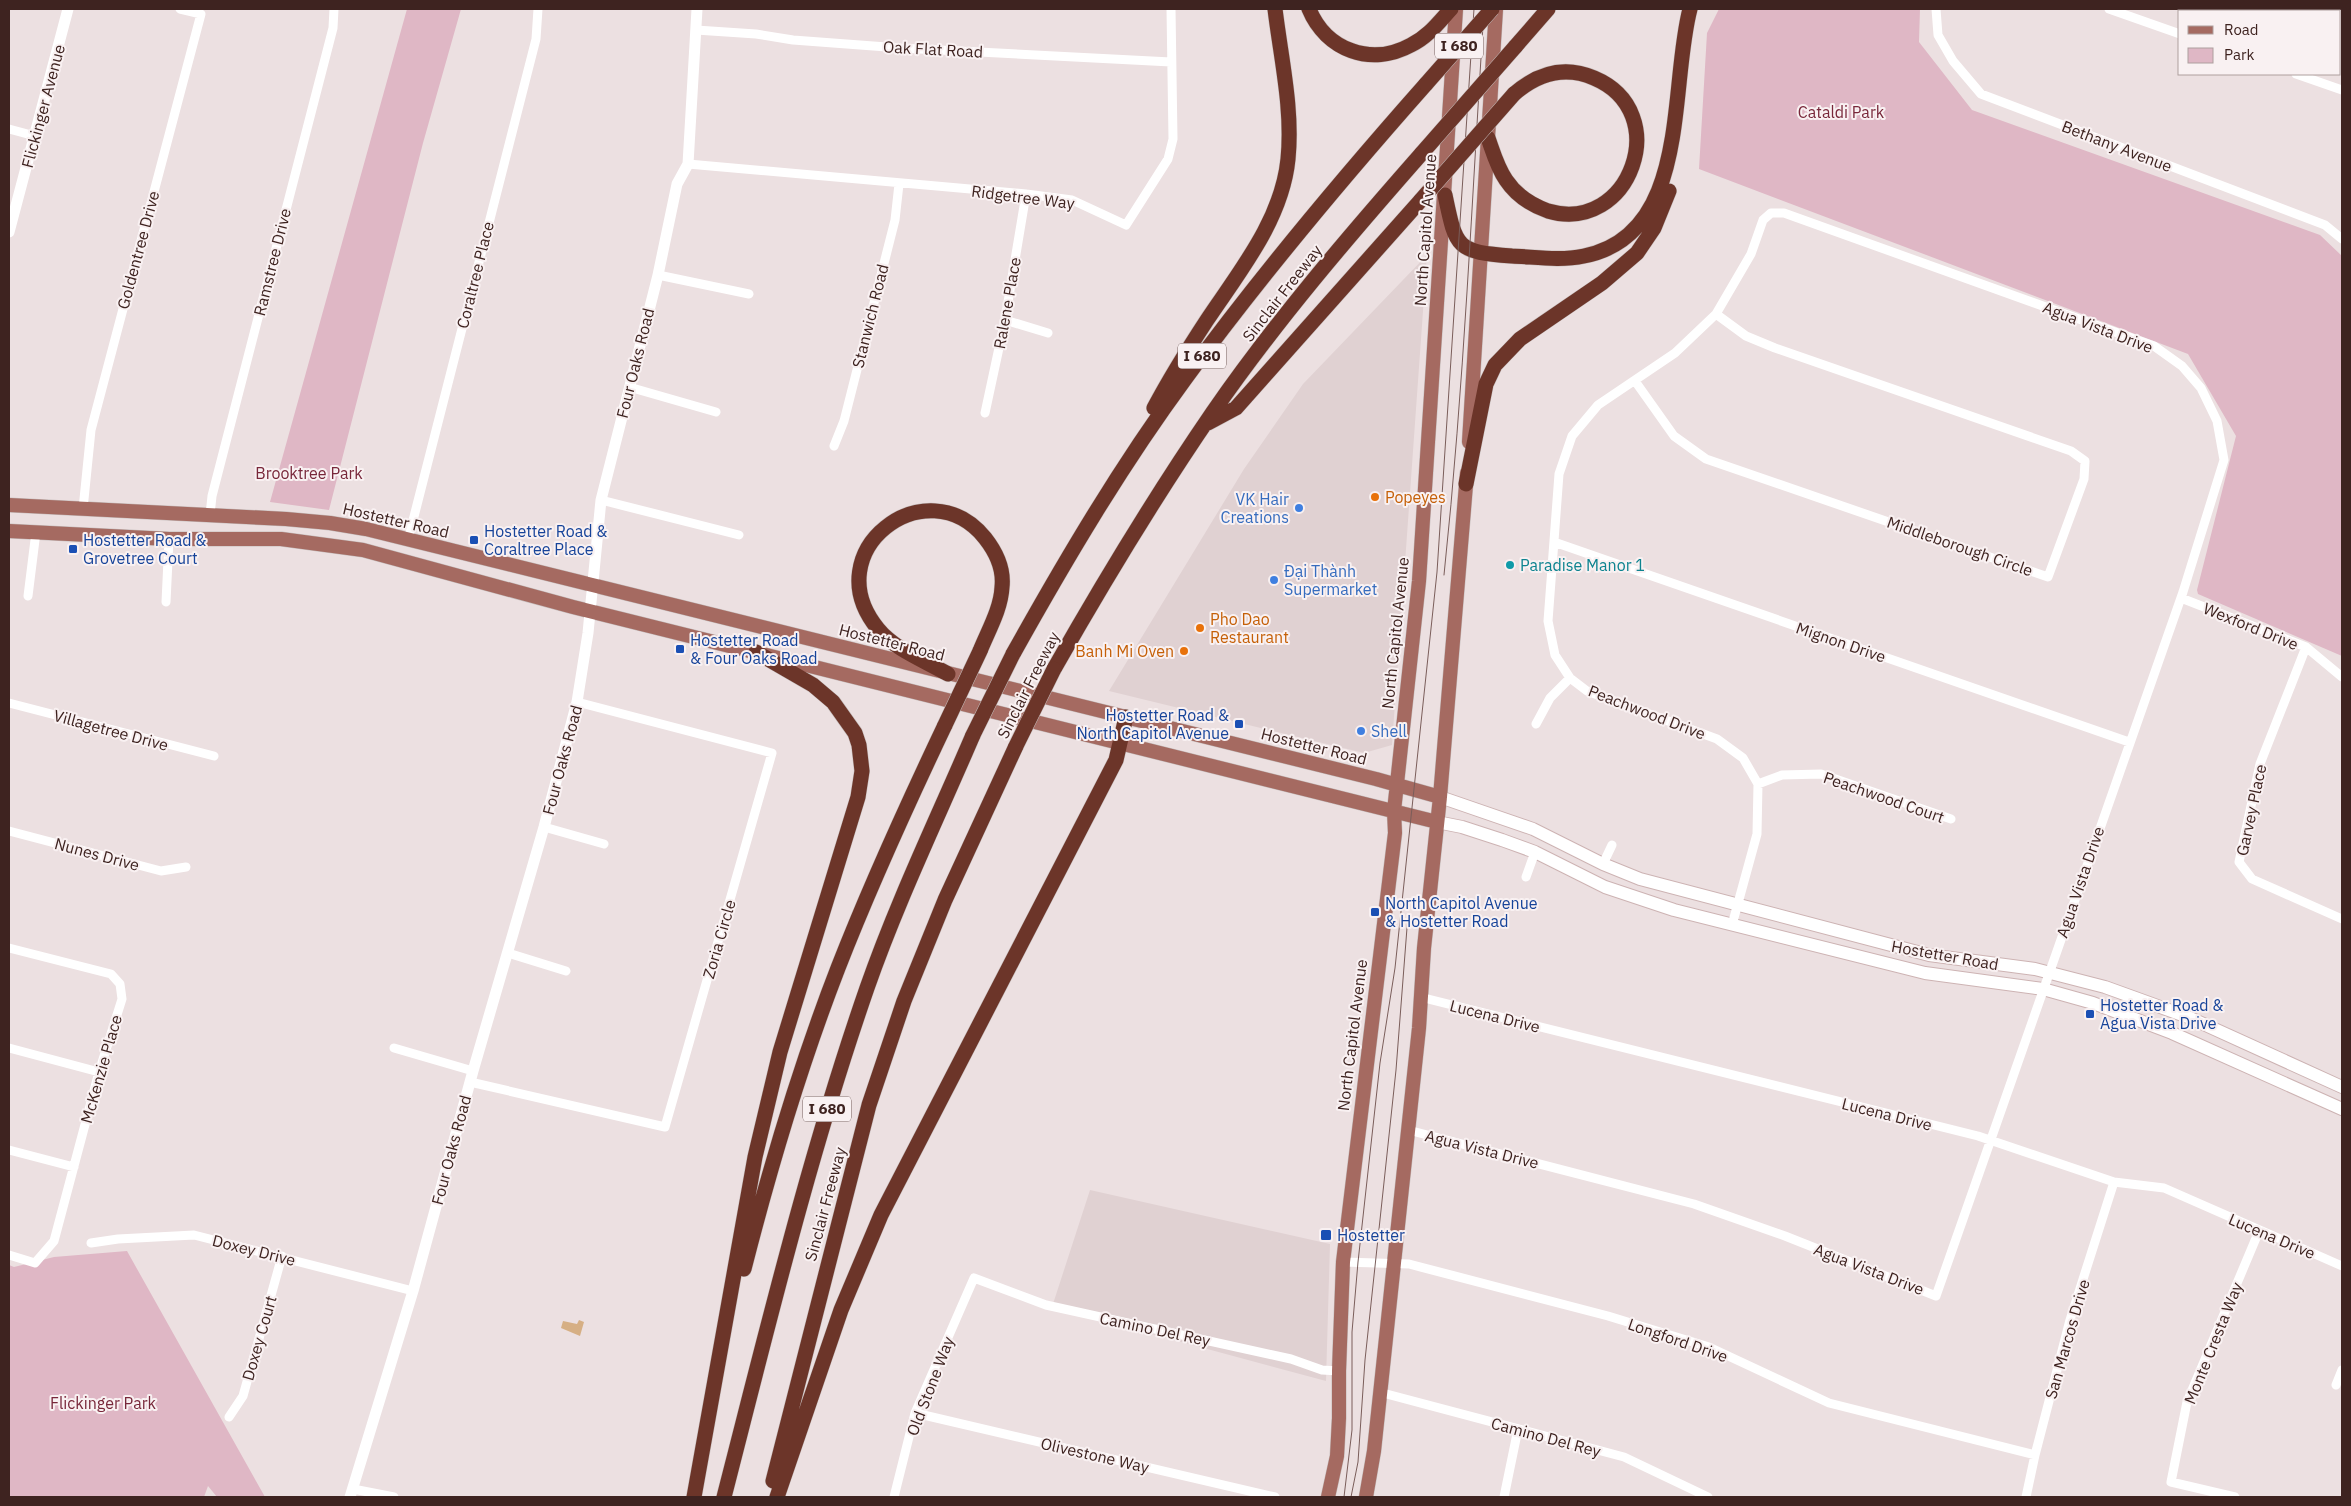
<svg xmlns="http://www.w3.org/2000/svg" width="2351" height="1506" font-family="'IBM Plex Sans',sans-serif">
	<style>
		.built { fill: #e0d1d2 }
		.green { fill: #dfb7c5 }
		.water { fill: #d6af84 }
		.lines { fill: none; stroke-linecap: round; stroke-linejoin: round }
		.secondary-casing { stroke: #cdb3b3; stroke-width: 14 }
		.primary-casing { stroke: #c5bdbc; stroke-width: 15 }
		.motorway-casing { stroke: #c5bdbc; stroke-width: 16 }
		.minor { stroke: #fff; stroke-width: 9 }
		.tertiary { stroke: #fff; stroke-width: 11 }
		.secondary { stroke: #fff; stroke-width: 12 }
		.primary { stroke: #a56a61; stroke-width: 14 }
		.motorway { stroke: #6c3529; stroke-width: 15 }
		.tram { stroke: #7a5d5a; stroke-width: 1 }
		.motorway-bridge-casing { stroke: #c5bdbc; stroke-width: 16; stroke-linecap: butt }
		.motorway-bridge { stroke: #6c3529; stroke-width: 15 }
		.food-dot { fill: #e8710a; stroke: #f9f1f2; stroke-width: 2 }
		.shop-dot { fill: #3f7fe0; stroke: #f9f1f2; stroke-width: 2 }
		.transit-dot { fill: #1a4fb4; stroke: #f9f1f2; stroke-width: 2 }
		.culture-dot { fill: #0f9aa8; stroke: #f9f1f2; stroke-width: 2 }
		.labels { text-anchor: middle; stroke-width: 4; stroke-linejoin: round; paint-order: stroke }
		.shield { fill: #f9f1f2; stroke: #76615f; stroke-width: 1 }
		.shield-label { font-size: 15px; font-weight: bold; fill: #3e2320 }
		.street-label { font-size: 16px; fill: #3e2320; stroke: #f9f1f2 }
		.park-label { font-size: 16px; fill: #78273a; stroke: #f9f1f2 }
		.food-label { font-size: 16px; fill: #c56008; stroke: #f9f1f2; text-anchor: start }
		.shop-label { font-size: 16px; fill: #366cbe; stroke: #f9f1f2; text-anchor: start }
		.transit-label { font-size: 16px; fill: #164399; stroke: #f9f1f2; text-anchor: start }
		.culture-label { font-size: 16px; fill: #0d838f; stroke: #f9f1f2; text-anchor: start }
	</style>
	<rect width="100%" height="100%" fill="#ece0e1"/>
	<path class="built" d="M1427 255 1392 745 1364 753 1109 691 1244 469 1303 384Z
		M1090 1190 1330 1244 1326 1381 1052 1307Z"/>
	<path class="green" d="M407 9H461L423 143 329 510 270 502Z
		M1719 9H1920L1919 42 1972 110 2320 235 2342 256V656L2198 594 2197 590 2236 436 2188 354 1699 169 1707 33Z
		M127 1251 265 1497H217L208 1486 204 1497H9V1265L14 1267 54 1257Z"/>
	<path class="water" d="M579 1320 584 1322 580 1336 561 1328 563 1321 577 1324Z"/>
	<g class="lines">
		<g class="secondary-casing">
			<path id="secondary" d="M1440 797 1533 829 1603 864 1640 879 1929 955 2035 969 2105 987 2188 1017 2342 1087
				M1437 822 1462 827 1502 840 1535 852 1605 887 1674 910 1925 973 2043 989 2093 1003 2172 1033 2342 1109"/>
		</g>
		<g class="primary-casing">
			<path id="primary" d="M1469 442 1496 9
				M9 505 286 519 330 523 366 529 1376 779 1440 797
				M9 531 169 539H281L363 550 573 607 1437 822
				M1328 1497 1337 1456 1339 1418V1371L1343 1262 1395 833 1394 811 1419 581 1456 9
				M1366 1497 1374 1451 1419 1028 1424 948 1440 797 1467 473"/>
		</g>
		<g class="motorway-casing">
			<path id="motorway" d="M1309 9C1326 50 1371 67 1411 45 1428 37 1439 22 1451 9
				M1515 47 1548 9
				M1488 138C1493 152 1497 167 1506 180 1516 195 1531 205 1548 211 1630 235 1675 112 1594 78 1564 65 1537 74 1514 94
				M1445 195C1456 248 1456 252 1512 256 1536 257 1560 261 1584 256 1691 235 1669 88 1690 9
				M1154 408C1170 378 1188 349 1207 320 1239 272 1282 220 1288 159 1293 109 1281 59 1275 9
				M1208 423 1236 408 1421 200
				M1466 484 1486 384 1495 365 1520 339 1602 283 1637 253 1654 228 1669 191
				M1013 654C1066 559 1121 466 1185 379 1261 275 1341 180 1426 84
				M1054 669C1104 581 1156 495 1213 412 1276 321 1349 236 1422 153
				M948 674C925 661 894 649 878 629 814 551 927 466 985 538 996 552 1004 569 1002 587 1001 609 988 631 980 651
				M744 1269C770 1167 800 1066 838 968 870 886 907 805 945 725
				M773 1481 869 1105 904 1001 945 900 1016 746
				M694 1497 755 1157 780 1052 858 797 862 771 859 745 855 733 833 702 813 685 756 652
				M724 1497C768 1326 809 1155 867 988 897 902 937 819 973 735
				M777 1497 841 1310 881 1215 1116 760 1126 717"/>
		</g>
		<path class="minor" d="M1936 9 1938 35 1953 61 1981 94 2325 225 2342 239
			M2109 9 2180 34
			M696 30 756 34 793 40 900 48 1171 62
			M2296 74 2342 90
			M9 129 35 136
			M688 164 1026 194 1072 200 1126 225 1168 159 1173 139 1171 9
			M658 275 749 294
			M1005 320 1048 333
			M1635 381 1674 436 1706 459 2048 577 2084 479 2085 461 2071 451 1775 348 1746 336 1716 314
			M629 387 716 412
			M985 413 1005 320 1026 194
			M834 446 844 421 895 220 899 184
			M601 500 739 535
			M83 509 91 430 201 14 180 9
			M210 515 212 496 333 28 334 9
			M408 540 536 39 538 9
			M1554 542 2129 742
			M28 596 36 532
			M2181 598 2306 647 2342 677
			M166 602 169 539
			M2306 647 2260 764 2239 862 2252 879 2342 919
			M9 703 214 756
			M1536 724 1550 698 1570 678
			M1758 784 1782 775 1821 774 1951 819
			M544 827 604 844
			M9 831 161 871 186 867
			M1603 864 1612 845
			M1526 877 1535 852
			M9 948 111 974 120 984 122 999 99 1072 54 1241 35 1263 9 1255
			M508 953 566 971
			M1420 997 1978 1136 2114 1182 2164 1188 2342 1266
			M9 1048 99 1072
			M394 1048 473 1071
			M470 1082 665 1127 772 753 577 702
			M1408 1130 1694 1204 1785 1236 1936 1296 2183 592 2224 460 2217 421 2201 388 2182 366 2154 346 1784 213H1771L1763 220 1751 254 1716 314 1675 353 1598 405 1572 436 1559 474 1548 621 1555 655 1570 678 1587 691 1717 739 1743 758 1758 784 1757 834 1732 925
			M9 1150 74 1167
			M91 1243 118 1239 194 1235 413 1291
			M1343 1262 1409 1264 1608 1316 1709 1347 1829 1403 2035 1455
			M2336 1385 2342 1370
			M1379 1392 1624 1457 1708 1497
			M915 1413 1275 1497
			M229 1417 243 1396 282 1256
			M353 1489 394 1497
			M894 1497 915 1413 974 1278 1046 1305 1291 1359 1322 1370 1339 1371
			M1504 1497 1518 1429
			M2026 1497 2035 1455 2070 1320 2114 1182
			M2235 1497 2171 1482 2187 1402 2259 1231"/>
		<path class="tertiary" d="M9 232 68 9
			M350 1497 413 1291 473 1071 544 827 577 702 588 633 601 500 658 275 677 184 688 164 697 9"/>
		<use href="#secondary" class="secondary"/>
		<use href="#primary" class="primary"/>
		<use href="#motorway" class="motorway"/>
		<path class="tram" d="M1444 575C1464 387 1472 197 1484 9
			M1344 1497 1352 1430V1332L1358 1262 1380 1063 1395 968 1437 572 1474 9
			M1351 1497 1358 1462 1365 1360 1396 1070 1408 915"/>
		<g class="motorway-bridge-casing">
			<path id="motorway-bridge" d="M1426 84 1492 9
				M1422 153 1515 47
				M1421 200 1514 94
				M945 725 980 651
				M973 735 1013 654
				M1016 746 1054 669"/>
		</g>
		<use href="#motorway-bridge" class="motorway-bridge"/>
	</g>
	<g class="food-dot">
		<circle cx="1375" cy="497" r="5"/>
		<circle cx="1200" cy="628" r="5"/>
		<circle cx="1184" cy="651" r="5"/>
	</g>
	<g class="shop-dot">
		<circle cx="1299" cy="508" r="5"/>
		<circle cx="1274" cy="580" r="5"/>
		<circle cx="1361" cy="731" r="5"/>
	</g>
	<g class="transit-dot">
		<rect x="469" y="535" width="10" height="10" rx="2.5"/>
		<rect x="68" y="544" width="10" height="10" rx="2.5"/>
		<rect x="675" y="644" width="10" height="10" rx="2.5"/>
		<rect x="1234" y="719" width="10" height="10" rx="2.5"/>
		<rect x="1370" y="907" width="10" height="10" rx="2.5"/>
		<rect x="2085" y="1009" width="10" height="10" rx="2.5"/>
		<rect x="1320" y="1229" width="12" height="12" rx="2.5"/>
	</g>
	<circle class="culture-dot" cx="1510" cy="565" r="5"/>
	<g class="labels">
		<g class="shield">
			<rect x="1435" y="33.5" width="48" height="25" rx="4"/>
			<rect x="1178" y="343.5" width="48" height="25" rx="4"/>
			<rect x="803" y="1096.5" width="48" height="25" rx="4"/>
		</g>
		<g class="shield-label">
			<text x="1459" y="51">I 680</text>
			<text x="1202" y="361">I 680</text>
			<text x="827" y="1114">I 680</text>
		</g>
		<g class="street-label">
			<text transform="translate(933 49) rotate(3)" y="6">Oak Flat Road</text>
			<text transform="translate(43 106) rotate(-75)" y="6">Flickinger Avenue</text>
			<text transform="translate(2117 146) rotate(21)" y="6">Bethany Avenue</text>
			<text transform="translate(1023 197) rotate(7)" y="6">Ridgetree Way</text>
			<text transform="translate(1425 230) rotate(-86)" y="6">North Capitol Avenue</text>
			<text transform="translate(138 250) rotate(-75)" y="6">Goldentree Drive</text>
			<text transform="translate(272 262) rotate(-76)" y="6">Ramstree Drive</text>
			<text transform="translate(475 275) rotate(-76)" y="6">Coraltree Place</text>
			<text transform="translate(1282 293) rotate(-52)" y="6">Sinclair Freeway</text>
			<text transform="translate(1007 303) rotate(-80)" y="6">Ralene Place</text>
			<text transform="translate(870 316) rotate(-76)" y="6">Stanwich Road</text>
			<text transform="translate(2098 327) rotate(21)" y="6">Agua Vista Drive</text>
			<text transform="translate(635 363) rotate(-76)" y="6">Four Oaks Road</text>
			<text transform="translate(396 520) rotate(13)" y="6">Hostetter Road</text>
			<text transform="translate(1960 546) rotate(19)" y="6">Middleborough Circle</text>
			<text transform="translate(2251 626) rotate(22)" y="6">Wexford Drive</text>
			<text transform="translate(1395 633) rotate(-84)" y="6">North Capitol Avenue</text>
			<text transform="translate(892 642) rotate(14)" y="6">Hostetter Road</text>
			<text transform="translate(1841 642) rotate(19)" y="6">Mignon Drive</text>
			<text transform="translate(1028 685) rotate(-63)" y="6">Sinclair Freeway</text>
			<text transform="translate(1647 712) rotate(21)" y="6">Peachwood Drive</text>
			<text transform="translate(111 730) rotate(15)" y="6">Villagetree Drive</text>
			<text transform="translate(1314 746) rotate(14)" y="6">Hostetter Road</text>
			<text transform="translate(562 760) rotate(-75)" y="6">Four Oaks Road</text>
			<text transform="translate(1884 797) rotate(19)" y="6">Peachwood Court</text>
			<text transform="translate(2251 810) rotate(-78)" y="6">Garvey Place</text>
			<text transform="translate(97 854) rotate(15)" y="6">Nunes Drive</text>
			<text transform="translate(2080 882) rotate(-71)" y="6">Agua Vista Drive</text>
			<text transform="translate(719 939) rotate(-74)" y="6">Zoria Circle</text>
			<text transform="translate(1945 955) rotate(10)" y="6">Hostetter Road</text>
			<text transform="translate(1495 1016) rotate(14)" y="6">Lucena Drive</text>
			<text transform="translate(1352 1035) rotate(-83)" y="6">North Capitol Avenue</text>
			<text transform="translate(101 1069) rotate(-74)" y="6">McKenzie Place</text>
			<text transform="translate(1887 1114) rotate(14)" y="6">Lucena Drive</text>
			<text transform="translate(1482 1149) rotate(14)" y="6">Agua Vista Drive</text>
			<text transform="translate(451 1150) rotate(-75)" y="6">Four Oaks Road</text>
			<text transform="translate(825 1204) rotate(-75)" y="6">Sinclair Freeway</text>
			<text transform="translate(2272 1236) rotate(23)" y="6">Lucena Drive</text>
			<text transform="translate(254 1250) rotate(14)" y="6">Doxey Drive</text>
			<text transform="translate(1869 1269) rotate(21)" y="6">Agua Vista Drive</text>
			<text transform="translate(1155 1329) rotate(12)" y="6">Camino Del Rey</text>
			<text transform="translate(259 1338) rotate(-74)" y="6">Doxey Court</text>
			<text transform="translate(2067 1339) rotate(-74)" y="6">San Marcos Drive</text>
			<text transform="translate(1678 1340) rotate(19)" y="6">Longford Drive</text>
			<text transform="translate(2213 1343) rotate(-68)" y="6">Monte Cresta Way</text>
			<text transform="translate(930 1386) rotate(-69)" y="6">Old Stone Way</text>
			<text transform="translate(1546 1437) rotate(15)" y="6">Camino Del Rey</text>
			<text transform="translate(1095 1455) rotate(13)" y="6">Olivestone Way</text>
		</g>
		<g class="park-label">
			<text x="1841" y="118">Cataldi Park</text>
			<text x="309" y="479">Brooktree Park</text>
			<text x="103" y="1409">Flickinger Park</text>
		</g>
		<g class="food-label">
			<text x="1385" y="503">Popeyes</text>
			<text x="1210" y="625">Pho Dao<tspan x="1210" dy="18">Restaurant</tspan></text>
			<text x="1174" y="657" text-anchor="end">Banh Mi Oven</text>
		</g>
		<g class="shop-label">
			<text x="1289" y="505" text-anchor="end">VK Hair<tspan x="1289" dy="18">Creations</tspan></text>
			<text x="1284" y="577">Đại Thành<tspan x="1284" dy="18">Supermarket</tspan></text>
			<text x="1371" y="737">Shell</text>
		</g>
		<g class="transit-label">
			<text x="484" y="537">Hostetter Road &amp;<tspan x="484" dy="18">Coraltree Place</tspan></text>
			<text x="83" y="546">Hostetter Road &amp;<tspan x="83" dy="18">Grovetree Court</tspan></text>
			<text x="690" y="646">Hostetter Road<tspan x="690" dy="18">&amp; Four Oaks Road</tspan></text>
			<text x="1229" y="721" text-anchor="end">Hostetter Road &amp;<tspan x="1229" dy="18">North Capitol Avenue</tspan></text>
			<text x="1385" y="909">North Capitol Avenue<tspan x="1385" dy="18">&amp; Hostetter Road</tspan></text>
			<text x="2100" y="1011">Hostetter Road &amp;<tspan x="2100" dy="18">Agua Vista Drive</tspan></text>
			<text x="1337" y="1241">Hostetter</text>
		</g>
		<g class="culture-label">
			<text x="1520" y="571">Paradise Manor 1</text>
		</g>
	</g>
	<rect width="2351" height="1506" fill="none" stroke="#3e2320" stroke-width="20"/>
	<rect x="2178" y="10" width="162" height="65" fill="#f9f1f2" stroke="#ae9f9e"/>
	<rect x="2188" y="26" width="25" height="8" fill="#a56a61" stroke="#ae9f9e"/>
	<text x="2224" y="35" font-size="15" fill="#3e2320">Road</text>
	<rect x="2188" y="48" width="25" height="15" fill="#dfb7c5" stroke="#ae9f9e"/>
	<text x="2224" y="60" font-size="15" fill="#3e2320">Park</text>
</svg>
